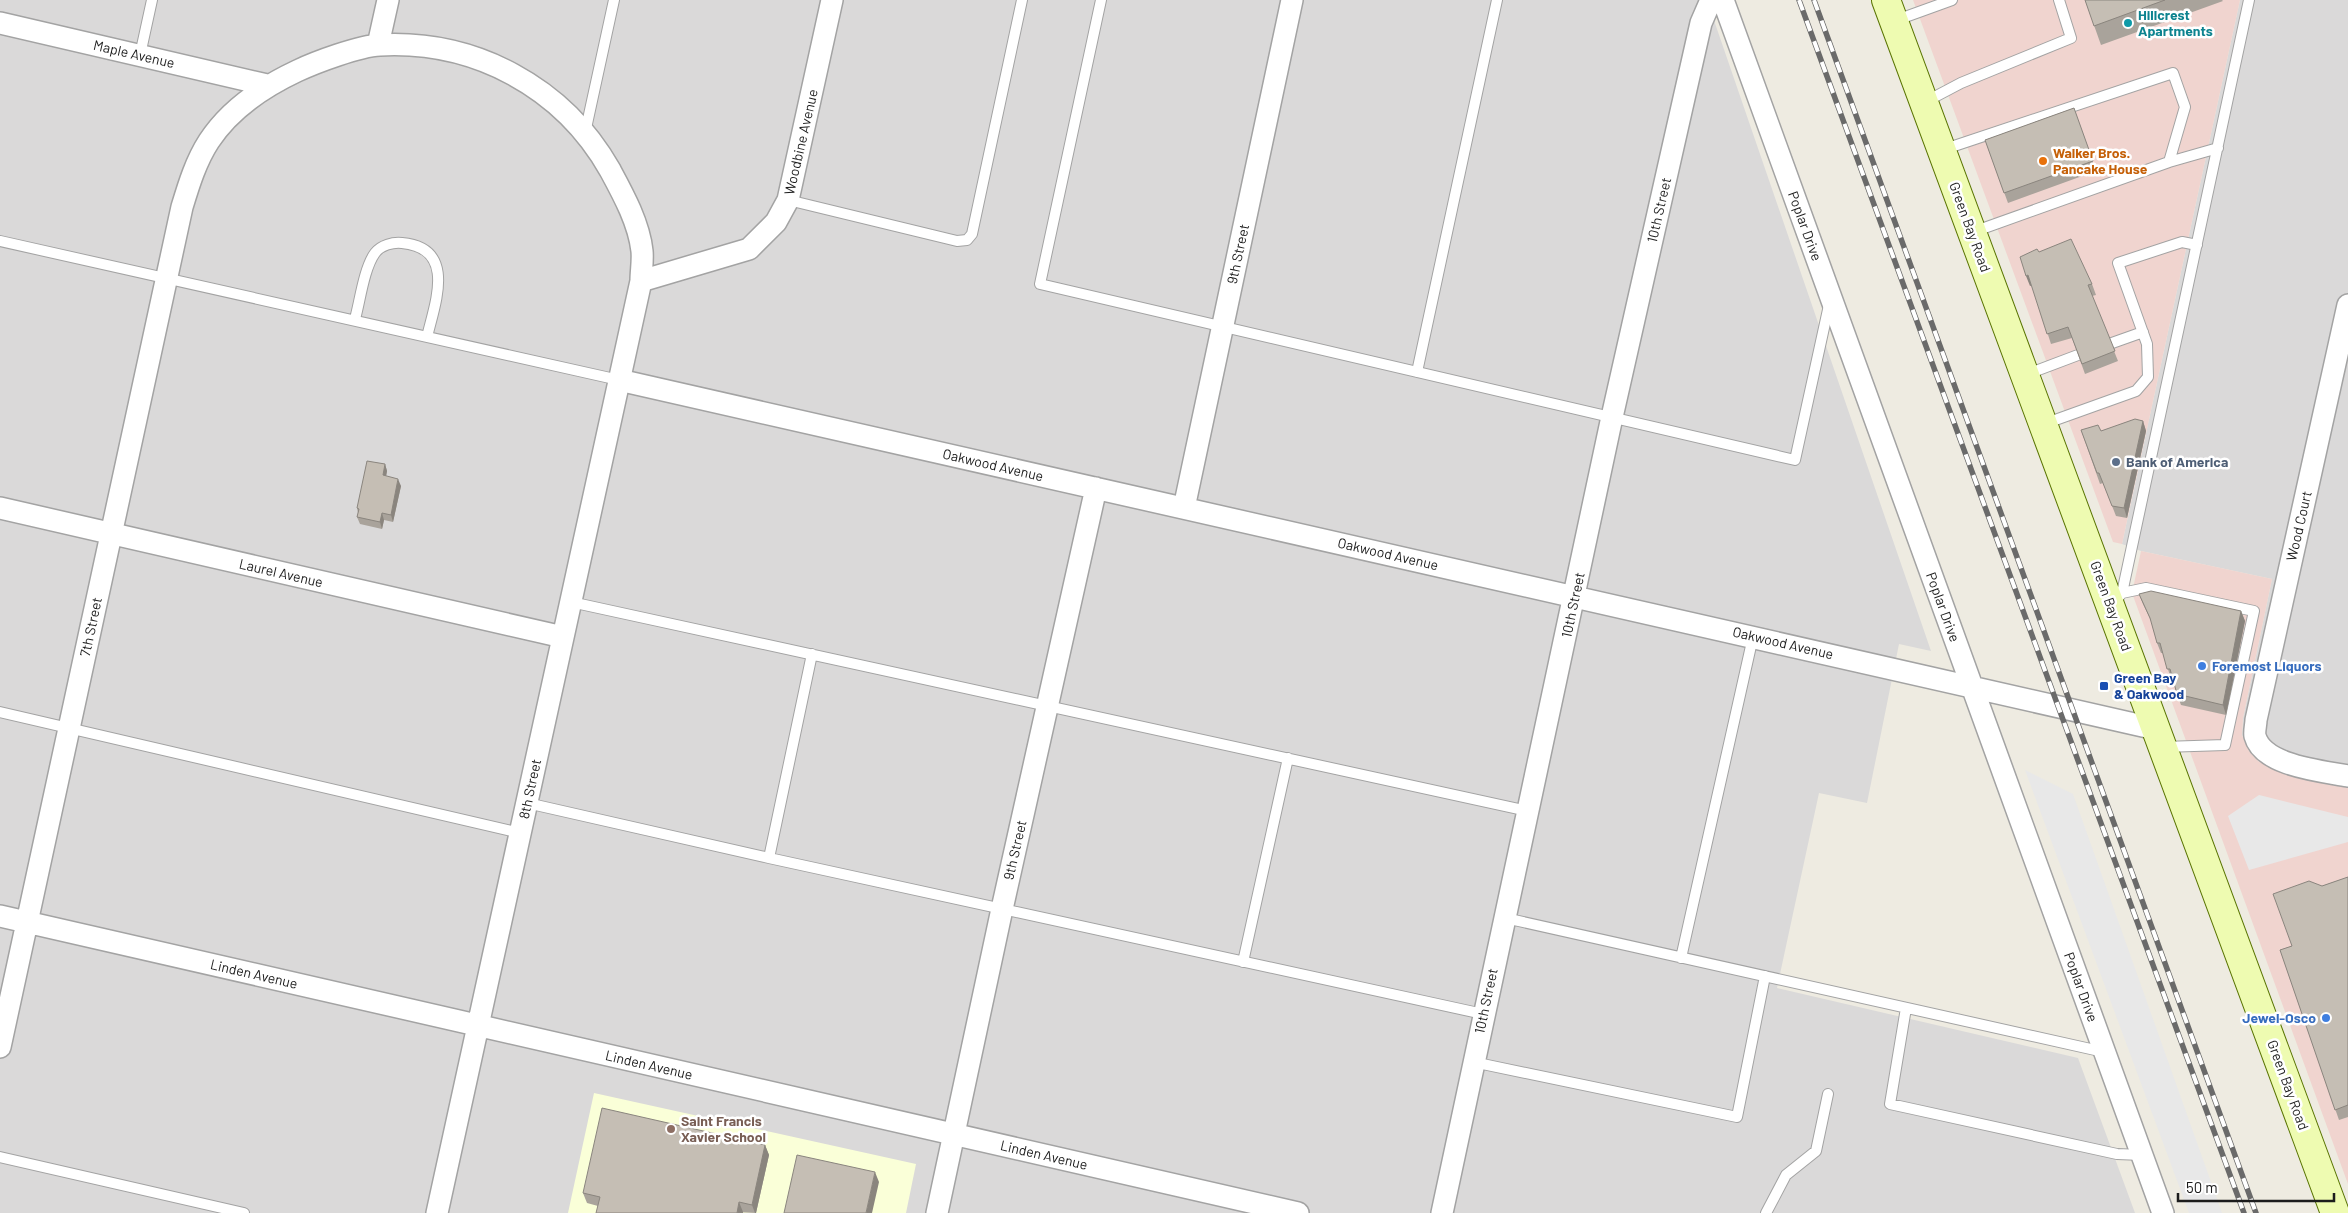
<svg xmlns="http://www.w3.org/2000/svg" width="2348" height="1213" font-family="Barlow,sans-serif">
	<style>
		.residential { fill: #dad9d9 }
		.commercial { fill: #f0d4cf }
		.education { fill: #faffd8 }
		.parking { fill: #e8e8e8 }
		.lines { fill: none; stroke-linecap: round; stroke-linejoin: round }
		.lane-casing { stroke: #a3a3a3; stroke-width: 12 }
		.street-casing { stroke: #a3a3a3; stroke-width: 24 }
		.secondary-casing { stroke: #597402; stroke-width: 30 }
		.lane { stroke: #fff; stroke-width: 10 }
		.street { stroke: #fff; stroke-width: 21 }
		.secondary { stroke: #eefbb1; stroke-width: 28 }
		.rail-casing { stroke: #6a6a6a; stroke-width: 5.5 }
		.rail { stroke: #fff; stroke-width: 4; stroke-dasharray: 11; stroke-linecap: butt }
		.wall { fill: #a9a39b }
		.shaded-wall { fill: #8a857e }
		.building { fill: #c5beb4; stroke: #8a857e }
		.culture-dot { fill: #0f9aa8; stroke: #fff; stroke-width: 2 }
		.food-dot { fill: #e8710a; stroke: #fff; stroke-width: 2 }
		.service-dot { fill: #5c6f8a; stroke: #fff; stroke-width: 2 }
		.shop-dot { fill: #3f7fe0; stroke: #fff; stroke-width: 2 }
		.transit-dot { fill: #1a4fb4; stroke: #fff; stroke-width: 2 }
		.education-dot { fill: #8d6e63; stroke: #fff; stroke-width: 2 }
		.labels { text-anchor: middle; stroke-width: 5; stroke-linejoin: round; paint-order: stroke }
		.culture-label { font-size: 14px; font-weight: bold; fill: #0d838f; stroke: #fff; text-anchor: start }
		.street-label { font-size: 14px; fill: #1c1c1c; stroke: #fff }
		.food-label { font-size: 14px; font-weight: bold; fill: #c56008; stroke: #fff; text-anchor: start }
		.service-label { font-size: 14px; font-weight: bold; fill: #4e5e75; stroke: #fff; text-anchor: start }
		.shop-label { font-size: 14px; font-weight: bold; fill: #366cbe; stroke: #fff; text-anchor: start }
		.transit-label { font-size: 14px; font-weight: bold; fill: #164399; stroke: #fff; text-anchor: start }
		.education-label { font-size: 14px; font-weight: bold; fill: #785e54; stroke: #fff; text-anchor: start }
	</style>
	<rect width="100%" height="100%" fill="#eeebe1"/>
	<path class="residential" d="M0 0H1707L1931 651 1899 644 1867 803 1819 793 1777 988 2078 1058 2135 1213H0Z
		M2240 0H2348V787L2273 769 2258 761 2249 751 2242 735 2243 718 2272 579 2141 551 2122 544Z"/>
	<path class="commercial" d="M1913 0H2240L2122 544 2113 542Z
		M2141 551 2272 579 2243 718 2242 735 2249 751 2258 761 2273 769 2348 787V1184L2132 593Z"/>
	<path class="education" d="M594 1093 916 1164 906 1213H568Z"/>
	<path class="parking" d="M2025 770 2073 794 2222 1213H2189Z
		M2259 795 2348 817V842L2249 870 2228 816Z"/>
	<g class="lines">
		<g class="lane-casing">
			<path id="lane" d="M1101 0 1040 284 1795 460 1829 305
				M1894 21 1952 0
				M140 55 152 0
				M1925 102 1961 83 2071 38 2059 0
				M585 133 614 0
				M1942 150 2173 73 2185 107 2169 162 1973 232
				M2169 162 2218 148
				M788 200 957 241 967 240 972 234 1022 0
				M0 241 619 380
				M355 319C360 301 364 268 375 253 381 245 393 242 402 243 457 248 435 303 427 337
				M2112 343 2143 332
				M1417 372 1497 0
				M2025 375 2078 355
				M2044 424 2136 391 2148 377 2147 344 2118 263 2182 242 2197 245
				M2122 593 2146 588 2254 611 2225 745 2163 747
				M571 602 1528 811
				M2113 604 2122 593 2249 0
				M0 712 520 833
				M527 803 769 858 1483 1014
				M769 858 812 654
				M1505 918 2104 1052
				M1681 958 1753 637
				M1243 962 1288 758
				M1906 1008 1890 1104 2117 1154 2142 1155
				M1473 1062 1737 1117 1765 976
				M0 1157 244 1213
				M1766 1213 1786 1175 1816 1151 1828 1094"/>
		</g>
		<g class="street-casing">
			<path id="street" d="M1723 0 2163 1213
				M0 23 267 85
				M378 45 388 0
				M641 281 749 249 776 222 788 200 832 0
				M2348 305 2256 720C2256 725 2254 731 2255 736 2263 766 2322 771 2348 776
				M619 380 2156 729
				M0 508 563 637
				M1184 508 1292 0
				M0 916 1298 1213
				M0 1047 182 207C189 184 196 161 209 141 230 109 263 87 297 71 316 62 359 46 380 45 475 40 563 87 610 170 623 194 639 223 642 251 643 261 641 271 641 281L437 1213
				M937 1213 1002 909 1096 488
				M1442 1213 1612 417 1701 23 1711 0"/>
		</g>
		<g class="secondary-casing">
			<path id="secondary" d="M1886 0 2335 1213"/>
		</g>
		<use href="#lane" class="lane"/>
		<use href="#street" class="street"/>
		<use href="#secondary" class="secondary"/>
		<g class="rail-casing">
			<path id="rail" d="M1799 0 2244 1213
				M1814 0 2256 1213"/>
		</g>
		<use href="#rail" class="rail"/>
	</g>
	<path class="wall" d="M2085 0H2222L2223 1 2101 45Z
		M2074 108 2096 171 2008 203 1985 140Z
		M2039 252 2092 284 2096 295 2092 296 2118 361 2085 374 2072 338 2051 344 2032 285 2030 286Z
		M2143 421 2146 431 2127 518 2116 516 2103 483 2100 484 2081 430 2101 431Z
		M385 464 387 471 386 476 401 486 393 522 384 520 382 529 360 524 357 517 358 513 357 508Z
		M2139 594 2241 611 2245 621 2226 715 2181 705 2177 694 2173 679H2171L2163 653H2161L2157 643 2152 623 2143 604Z
		M2348 877V1117L2339 1120 2280 950 2292 946 2322 886Z
		M765 1145 769 1155 756 1213 598 1206 587 1203 583 1193Z"/>
	<path class="shaded-wall" d="M2028 275 2032 285 2030 286 2026 276Z
		M2143 421 2146 431 2127 518 2124 508Z
		M385 464 387 471 385 482 383 475Z
		M398 479 401 486 393 522 391 515Z
		M382 513 384 520 382 529 380 522Z
		M2241 611 2245 621 2226 715 2223 705Z
		M765 1145 769 1155 756 1213H755L752 1205Z
		M875 1172 879 1182 872 1213H866Z
		M739 1202 743 1212V1213H737Z"/>
	<path class="building" d="M2085 0H2165L2094 26Z
		M2074 108 2093 161 2004 193 1985 140Z
		M2071 239 2092 284 2088 285 2115 351 2082 364 2068 327 2047 334 2028 275 2026 276 2020 257 2037 249 2039 252Z
		M2135 419 2143 421 2124 508 2112 506 2099 473H2097L2081 430 2098 425 2101 431Z
		M367 461 385 464 383 475 398 479 391 515 382 513 380 522 357 517 359 509 357 508Z
		M2151 591 2241 611 2223 705 2177 694 2170 669H2167L2160 643H2157L2150 618 2139 594Z
		M2348 877V1105L2335 1110 2280 950 2292 946 2273 894 2309 881 2322 886Z
		M602 1108 765 1145 752 1205 739 1202 737 1213H596L600 1197 583 1193Z
		M797 1155 875 1172 866 1213H784Z"/>
	<circle class="culture-dot" cx="2128" cy="23" r="5"/>
	<circle class="food-dot" cx="2043" cy="161" r="5"/>
	<circle class="service-dot" cx="2116" cy="462" r="5"/>
	<g class="shop-dot">
		<circle cx="2202" cy="666" r="5"/>
		<circle cx="2326" cy="1018" r="5"/>
	</g>
	<rect class="transit-dot" x="2099" y="681" width="10" height="10" rx="2.5"/>
	<circle class="education-dot" cx="671" cy="1129" r="5"/>
	<g class="labels">
		<g class="culture-label">
			<text x="2138" y="20">Hillcrest<tspan x="2138" dy="16">Apartments</tspan></text>
		</g>
		<g class="street-label">
			<text transform="translate(134 54) rotate(13)" y="5">Maple Avenue</text>
			<text transform="translate(801 142) rotate(-77)" y="5">Woodbine Avenue</text>
			<text transform="translate(1659 210) rotate(-77)" y="5">10th Street</text>
			<text transform="translate(1805 226) rotate(70)" y="5">Poplar Drive</text>
			<text transform="translate(1970 227) rotate(70)" y="5">Green Bay Road</text>
			<text transform="translate(1238 254) rotate(-78)" y="5">9th Street</text>
			<text transform="translate(993 465) rotate(13)" y="5">Oakwood Avenue</text>
			<text transform="translate(2299 526) rotate(-77)" y="5">Wood Court</text>
			<text transform="translate(1388 554) rotate(13)" y="5">Oakwood Avenue</text>
			<text transform="translate(281 573) rotate(13)" y="5">Laurel Avenue</text>
			<text transform="translate(1573 605) rotate(-78)" y="5">10th Street</text>
			<text transform="translate(2111 606) rotate(70)" y="5">Green Bay Road</text>
			<text transform="translate(1943 607) rotate(70)" y="5">Poplar Drive</text>
			<text transform="translate(91 627) rotate(-78)" y="5">7th Street</text>
			<text transform="translate(1783 643) rotate(13)" y="5">Oakwood Avenue</text>
			<text transform="translate(530 789) rotate(-78)" y="5">8th Street</text>
			<text transform="translate(1015 850) rotate(-77)" y="5">9th Street</text>
			<text transform="translate(254 974) rotate(13)" y="5">Linden Avenue</text>
			<text transform="translate(2081 987) rotate(70)" y="5">Poplar Drive</text>
			<text transform="translate(1486 1001) rotate(-78)" y="5">10th Street</text>
			<text transform="translate(649 1065) rotate(13)" y="5">Linden Avenue</text>
			<text transform="translate(2288 1085) rotate(70)" y="5">Green Bay Road</text>
			<text transform="translate(1044 1155) rotate(13)" y="5">Linden Avenue</text>
		</g>
		<g class="food-label">
			<text x="2053" y="158">Walker Bros.<tspan x="2053" dy="16">Pancake House</tspan></text>
		</g>
		<g class="service-label">
			<text x="2126" y="467">Bank of America</text>
		</g>
		<g class="shop-label">
			<text x="2212" y="671">Foremost Liquors</text>
			<text x="2316" y="1023" text-anchor="end">Jewel-Osco</text>
		</g>
		<g class="transit-label">
			<text x="2114" y="683">Green Bay<tspan x="2114" dy="16">&amp; Oakwood</tspan></text>
		</g>
		<g class="education-label">
			<text x="681" y="1126">Saint Francis<tspan x="681" dy="16">Xavier School</tspan></text>
		</g>
	</g>
	<path d="M2178 1193v8h156v-8" fill="none" stroke="#1c1c1c" stroke-width="2.5"/>
	<text x="2186" y="1193" font-size="15" fill="#1c1c1c" stroke="#ffffff" stroke-width="4" paint-order="stroke">50 m</text>
</svg>
